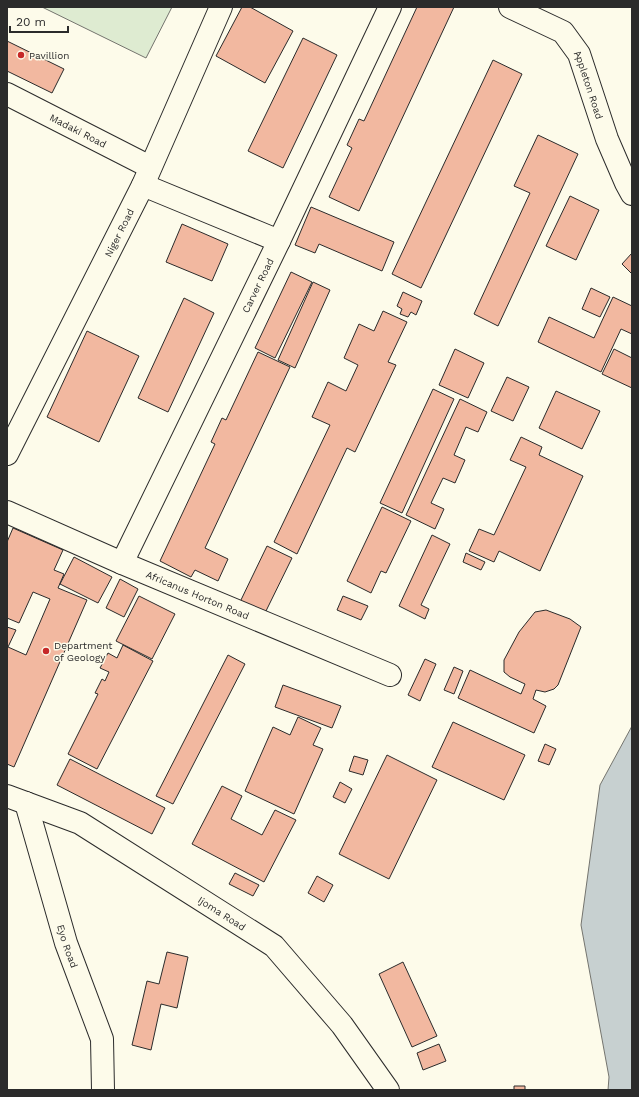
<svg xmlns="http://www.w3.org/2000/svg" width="639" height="1097" font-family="'Work Sans',sans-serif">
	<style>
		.green { fill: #deebd1; stroke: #74746e }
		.water { fill: #c7d0d0; stroke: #74746e }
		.building { fill: #f2b8a0; stroke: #2b2b2b }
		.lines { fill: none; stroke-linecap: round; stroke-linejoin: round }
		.minor-casing { stroke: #2b2b2b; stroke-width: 24 }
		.minor { stroke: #fdfbea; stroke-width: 22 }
		.poi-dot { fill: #c62828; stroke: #fdfbea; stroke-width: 1.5 }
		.labels { text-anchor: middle; stroke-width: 3; stroke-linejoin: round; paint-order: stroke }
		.poi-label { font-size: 10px; fill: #2b2b2b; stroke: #fdfbea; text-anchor: start }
		.street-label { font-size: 10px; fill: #2b2b2b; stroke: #fdfbea }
	</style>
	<rect width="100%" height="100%" fill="#fdfbea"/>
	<path class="green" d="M42 7H172L146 58Z"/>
	<path class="water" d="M632 726V1090H608L609 1077 581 925 600 785Z"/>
	<path class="building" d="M242 7H250L293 31 265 83 216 56Z
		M417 7H454L359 211 329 197 352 148 347 145 359 119 364 121Z
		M303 38 337 55 283 168 248 151Z
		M7 41 64 69 52 93 7 71Z
		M493 60 522 74 421 288 392 274Z
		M538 135 578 154 498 326 474 314 530 193 514 186Z
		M570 196 599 210 576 260 546 246Z
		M311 207 394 242 382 271 319 244 315 253 295 245Z
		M182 224 228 244 212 281 166 262Z
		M632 253V274L622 264Z
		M291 272 312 282 275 358 255 348Z
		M313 282 330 290 295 368 278 360Z
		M591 288 610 297 600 317 582 309Z
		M403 292 422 301 416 315 411 312 408 317 400 314 402 309 397 306Z
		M613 297 632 306V334L621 329 601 372 538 342 549 317 594 338Z
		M184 298 214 313 168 412 138 398Z
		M383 311 407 322 388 362 396 365 355 452 347 448 297 554 274 542 330 425 312 417 328 382 346 391 358 365 344 358 359 324 374 331Z
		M87 331 139 356 99 442 47 417Z
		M455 349 484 363 468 398 439 385Z
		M614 349 632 358V388L602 374Z
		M258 352 290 367 205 548 228 559 218 581 195 570 191 577 160 561 215 444 211 442 222 418 226 420Z
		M507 377 529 387 513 421 491 411Z
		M433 389 454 399 402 513 380 503Z
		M556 391 600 411 582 449 539 428Z
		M460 399 487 412 478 432 466 427 454 455 465 460 455 483 443 478 431 503 444 509 435 529 406 515Z
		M521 437 542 447 539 455 583 476 540 571 499 551 494 562 469 551 479 529 494 535 526 467 510 460Z
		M382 507 411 521 386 573 381 571 371 593 347 581Z
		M13 528 63 550 54 570 64 574 58 588 87 600 14 767 7 764V627L16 630 8 647 26 655 50 599 33 592 19 623 7 618V542Z
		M432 535 450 544 421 605 429 609 425 619 399 606Z
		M267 546 292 558 265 613 240 602Z
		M466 553 485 562 481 570 463 562Z
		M74 557 112 577 98 603 60 584Z
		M120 579 138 589 124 617 106 608Z
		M139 596 175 614 152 659 116 641Z
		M343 596 368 606 361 620 337 610Z
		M546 610 570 619 581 627 558 685 554 689 545 692 536 690 533 699 546 706 534 733 458 698 470 670 521 694 525 684 510 677 504 672V660L519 632 535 612Z
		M123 645 153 661 97 769 68 754 98 694 95 693 102 679 105 681 109 672 100 668 108 653 117 658Z
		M228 655 245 664 173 804 156 796Z
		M425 659 436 664 420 701 408 695Z
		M454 667 463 671 454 694 444 690Z
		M283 685 341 706 332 728 275 707Z
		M298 717 321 728 313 745 323 749 294 814 245 791 273 727 290 735Z
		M453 722 525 755 504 800 432 767Z
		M545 744 556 749 549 765 538 761Z
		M387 755 437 780 389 879 339 854Z
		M354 756 368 760 363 775 349 771Z
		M70 759 165 808 152 834 57 785Z
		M340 782 352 789 345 803 333 797Z
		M222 786 242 796 231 819 262 835 275 810 296 820 264 882 192 844Z
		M235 873 259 885 253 896 229 884Z
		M317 876 333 885 324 902 308 893Z
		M167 952 188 957 177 1008 161 1004 151 1050 132 1045 147 981 159 984Z
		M403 962 437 1036 412 1047 379 974Z
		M439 1044 446 1061 423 1070 417 1053Z
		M514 1086H525V1090H514Z"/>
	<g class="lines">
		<g class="minor-casing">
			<g id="minor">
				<path id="s1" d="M510 7 563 32 579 54 607 139 626 183 632 194"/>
				<path id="s2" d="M7 94 150 167"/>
				<path d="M143 185 279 241"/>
				<path id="s3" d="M7 454 143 185 221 7"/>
				<path id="s4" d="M7 512 122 563 390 675"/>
				<path id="s5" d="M122 563 279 241 390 7"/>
				<path id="s6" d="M7 796 80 823 274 946 342 1025 388 1090"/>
				<path id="s7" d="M26 803 66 943 102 1039 103 1090"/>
			</g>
		</g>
		<use href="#minor" class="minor"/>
	</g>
	<g class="poi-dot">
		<circle cx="21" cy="55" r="4"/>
		<circle cx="46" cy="651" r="4"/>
	</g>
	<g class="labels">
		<g class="poi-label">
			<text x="29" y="59">Pavillion</text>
			<text x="54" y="649">Department<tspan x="54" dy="12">of Geology</tspan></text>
		</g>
		<g class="street-label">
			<text dy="4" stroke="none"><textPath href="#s1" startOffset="118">Appleton Road</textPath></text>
			<text dy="4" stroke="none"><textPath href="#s2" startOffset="80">Madaki Road</textPath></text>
			<text dy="4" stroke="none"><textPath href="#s3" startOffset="248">Niger Road</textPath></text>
			<text dy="4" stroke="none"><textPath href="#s5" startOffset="309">Carver Road</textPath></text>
			<text dy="4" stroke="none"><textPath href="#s4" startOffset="208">Africanus Horton Road</textPath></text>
			<text dy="4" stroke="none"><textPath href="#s6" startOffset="246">Ijoma Road</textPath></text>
			<text dy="4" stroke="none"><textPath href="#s7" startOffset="149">Eyo Road</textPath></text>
		</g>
	</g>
	<rect width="639" height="1097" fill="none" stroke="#2b2b2b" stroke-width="16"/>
	<path d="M10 26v6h58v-6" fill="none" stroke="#2b2b2b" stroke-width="2"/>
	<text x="16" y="26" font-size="12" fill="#2b2b2b" stroke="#fdfbea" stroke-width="3" paint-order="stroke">20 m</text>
</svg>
